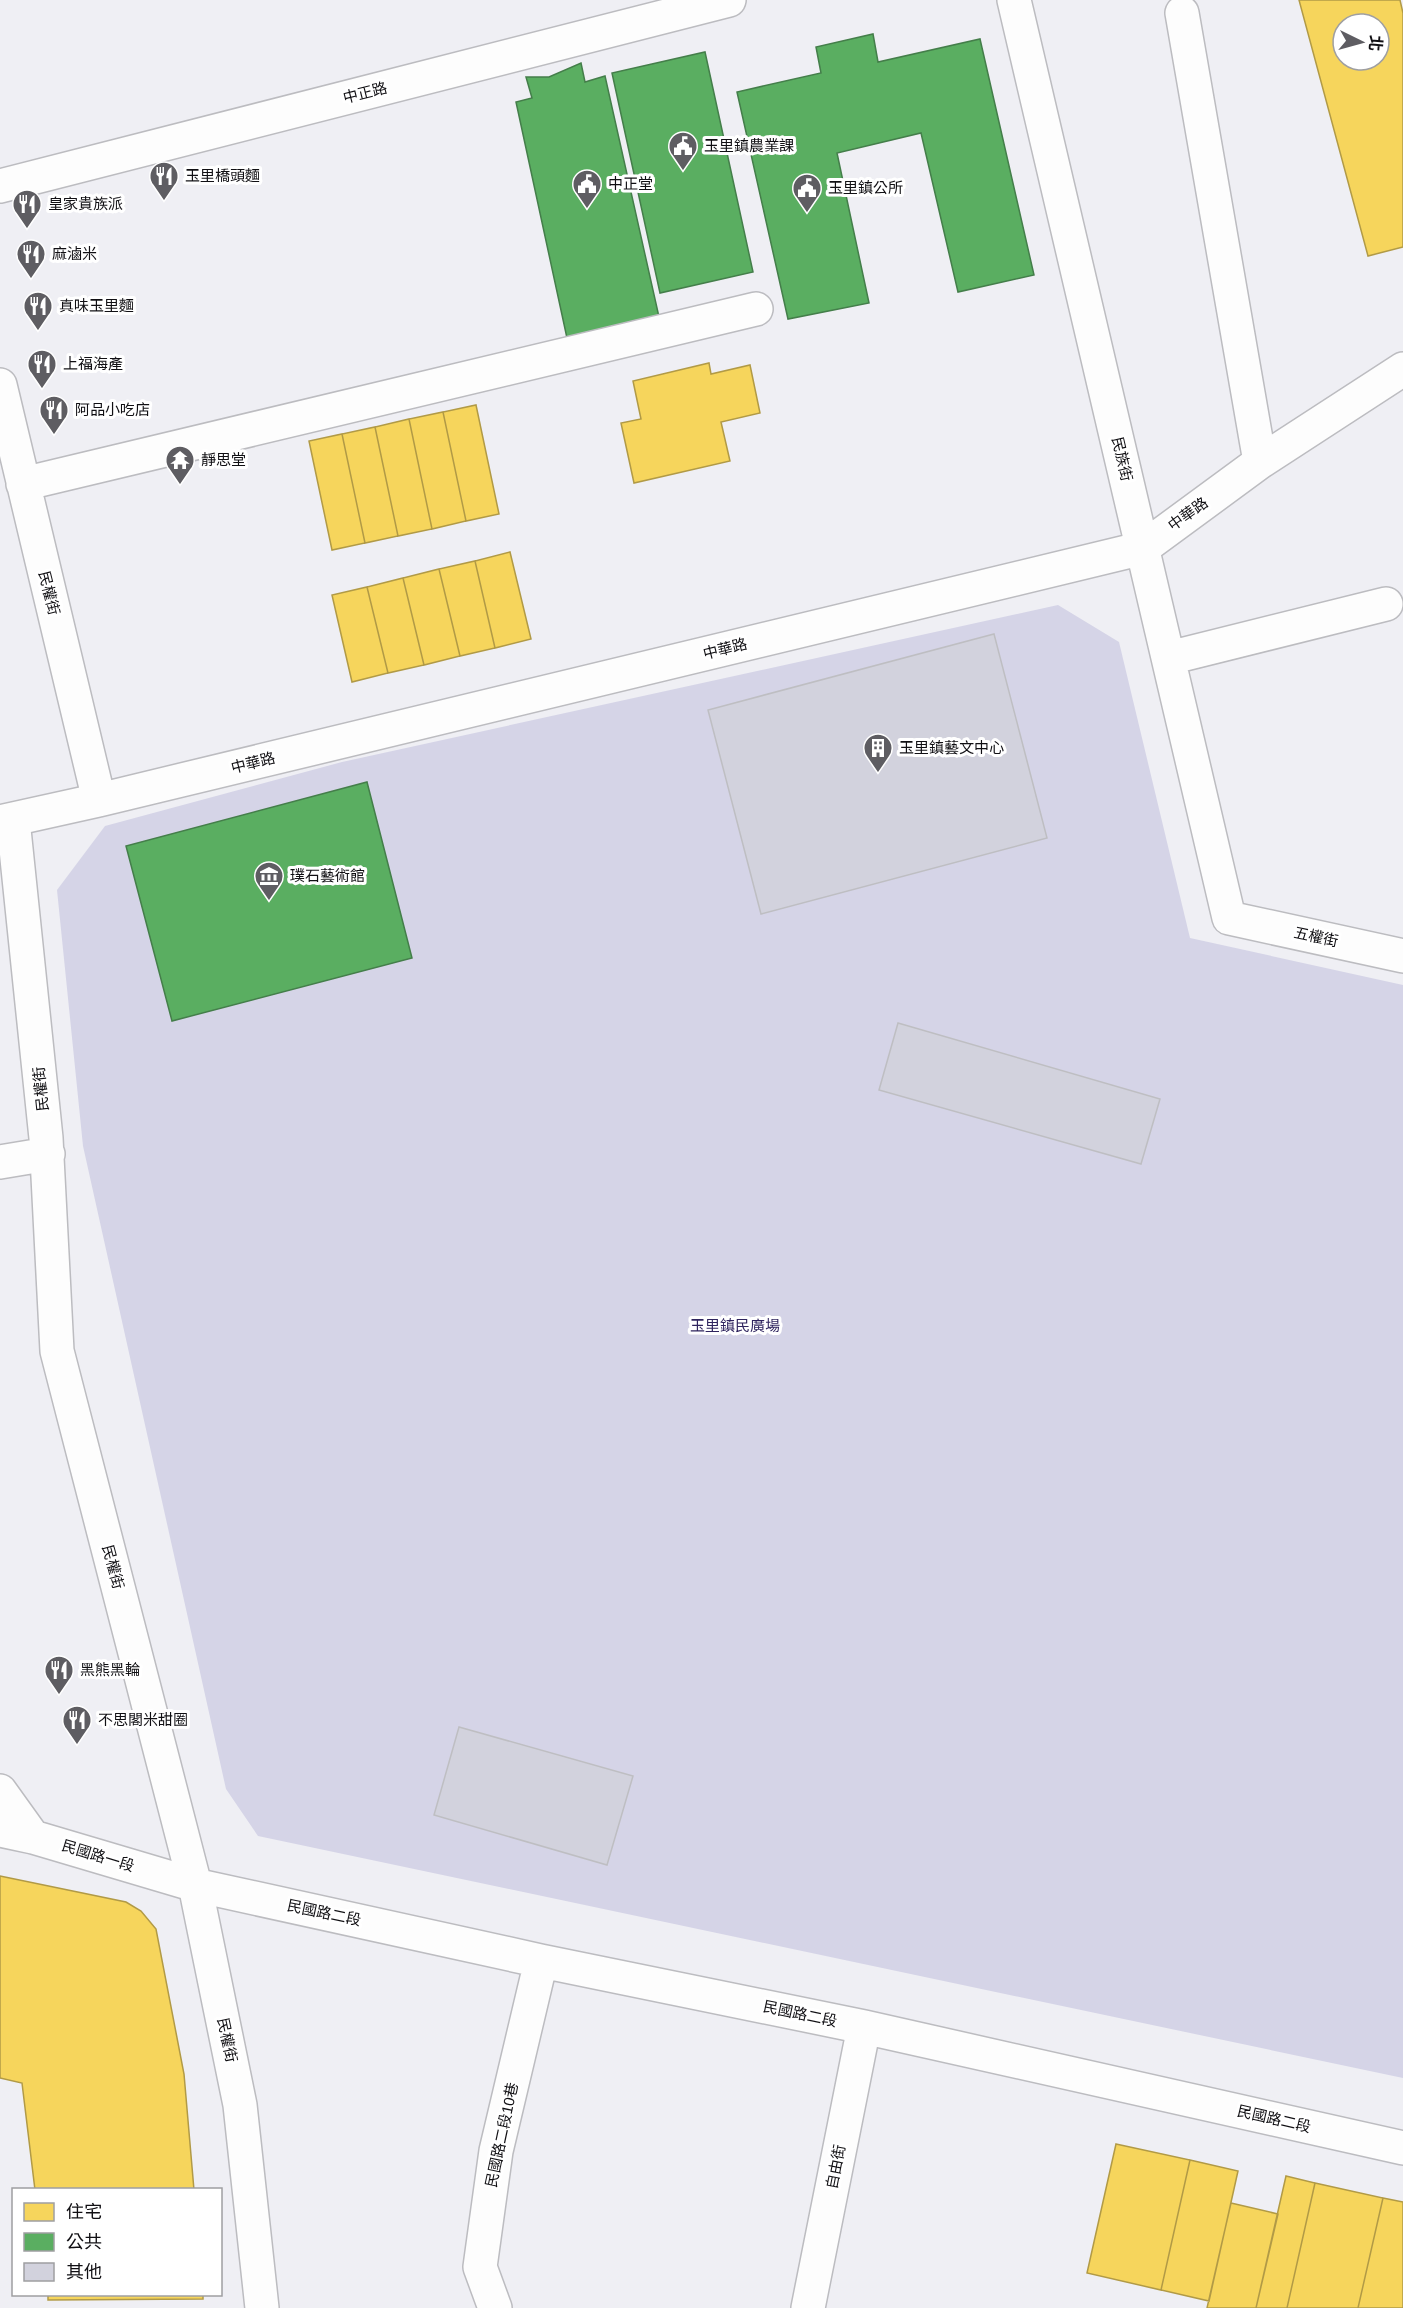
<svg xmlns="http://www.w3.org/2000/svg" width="1403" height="2308" font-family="Helvetica,'Noto Sans TC',sans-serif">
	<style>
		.green { fill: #d5d4e7 }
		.homes { fill: #f6d55c; stroke: #b19a46; stroke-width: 1.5; fill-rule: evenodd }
		.public { fill: #5aae61; stroke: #447e4a; stroke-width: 1.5 }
		.building { fill: #d2d2dd; stroke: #bebec2; stroke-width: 1.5 }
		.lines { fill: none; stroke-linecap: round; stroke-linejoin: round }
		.minor-casing { stroke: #bcbcc0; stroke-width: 36 }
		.minor { stroke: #fdfdfd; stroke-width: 33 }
		.labels { text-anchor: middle; stroke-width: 6; stroke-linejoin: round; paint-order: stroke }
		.street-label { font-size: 15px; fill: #100f13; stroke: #fff }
		.poi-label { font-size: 15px; fill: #100f13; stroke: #fff; text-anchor: start }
		.park-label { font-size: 15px; fill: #2f245e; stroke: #fff }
	</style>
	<rect width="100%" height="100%" fill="#efeff4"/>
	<path class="green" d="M1058 605 1119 642 1190 938 1403 985V2078L258 1836 226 1789 83 1146 57 890 105 826 342 762Z"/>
	<path class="homes" d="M1299 0H1400L1403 13V247L1368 256ZM1343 24H1379V60H1343Z
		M709 363 711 374 750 365 760 413 721 422 730 461 634 483 621 423 641 419 633 381Z
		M476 405 499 514 466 521 443 412Z
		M443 412 466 521 432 529 409 419Z
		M409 419 432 529 398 536 375 427Z
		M375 427 398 536 365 543 342 434Z
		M342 434 365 543 332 550 309 441Z
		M510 552 531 639 495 648 475 561Z
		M475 561 495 648 460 656 439 569Z
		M439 569 460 656 424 665 403 578Z
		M403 578 424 665 388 673 367 587Z
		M367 587 388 673 352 682 332 595Z
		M0 1876 126 1902 141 1911 156 1929 184 2074 194 2190H35L22 2083 0 2078Z
		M1116 2144 1190 2160 1161 2290 1087 2273Z
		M1190 2160 1238 2171 1209 2301 1161 2290Z
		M1286 2176 1315 2183 1287 2308H1256Z
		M1315 2183 1383 2198 1358 2308H1287Z
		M1383 2198 1403 2202V2308H1358Z
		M1231 2203 1278 2214 1256 2308H1207Z
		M48 2294H203V2299L48 2300Z"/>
	<path class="public" d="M873 34 878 62 980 39 1034 275 958 292 921 133 837 153 869 303 788 319 737 92 821 73 816 47Z
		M705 52 753 272 660 293 612 73Z
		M581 63 585 82 605 76 659 317 567 338 516 102 532 98 526 77H549Z
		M367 782 412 958 172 1021 126 846Z"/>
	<path class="building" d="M994 634 1047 838 761 914 708 710Z
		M898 1023 1160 1099 1141 1164 879 1090Z
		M459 1727 633 1776 607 1865 434 1815Z"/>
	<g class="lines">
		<g class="minor-casing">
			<path id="minor" d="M1014 0 1229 918 1403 956
				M1182 13 1260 462
				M0 186 729 0
				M0 385 99 800
				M23 484 756 309
				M1169 658 1386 604
				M13 820 46 1138 57 1351 195 1885 240 2105 262 2308
				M0 822 99 800 1143 548 1260 462 1403 369
				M0 1162 48 1154
				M0 1791 33 1837
				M0 1830 33 1837 195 1885 541 1961 864 2027 1403 2148
				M495 2308 480 2267 496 2151 541 1961
				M808 2308 864 2027"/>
		</g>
		<use href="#minor" class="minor"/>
	</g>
	<defs>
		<g id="civic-pin" transform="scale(1.5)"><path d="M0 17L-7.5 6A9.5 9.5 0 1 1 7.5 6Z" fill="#5e5d62" stroke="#fff"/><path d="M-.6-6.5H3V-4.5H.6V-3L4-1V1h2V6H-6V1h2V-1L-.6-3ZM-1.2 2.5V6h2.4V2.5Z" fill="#fff"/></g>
		<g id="restaurant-pin" transform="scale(1.5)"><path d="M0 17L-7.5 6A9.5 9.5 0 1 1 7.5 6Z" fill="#5e5d62" stroke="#fff"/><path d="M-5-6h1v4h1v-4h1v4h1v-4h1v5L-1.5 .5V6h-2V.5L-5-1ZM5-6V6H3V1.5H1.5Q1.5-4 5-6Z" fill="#fff"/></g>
		<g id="temple-pin" transform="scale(1.5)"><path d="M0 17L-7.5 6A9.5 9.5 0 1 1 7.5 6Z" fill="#5e5d62" stroke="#fff"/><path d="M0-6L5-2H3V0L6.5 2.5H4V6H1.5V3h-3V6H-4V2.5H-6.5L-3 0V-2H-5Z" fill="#fff"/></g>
		<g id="building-pin" transform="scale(1.5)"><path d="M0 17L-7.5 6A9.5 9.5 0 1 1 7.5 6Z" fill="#5e5d62" stroke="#fff"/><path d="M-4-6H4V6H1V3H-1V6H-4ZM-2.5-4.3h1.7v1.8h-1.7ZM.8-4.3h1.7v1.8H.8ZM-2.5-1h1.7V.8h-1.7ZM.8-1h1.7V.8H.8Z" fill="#fff"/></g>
		<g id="museum-pin" transform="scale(1.5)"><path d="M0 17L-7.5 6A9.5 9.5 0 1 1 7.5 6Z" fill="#5e5d62" stroke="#fff"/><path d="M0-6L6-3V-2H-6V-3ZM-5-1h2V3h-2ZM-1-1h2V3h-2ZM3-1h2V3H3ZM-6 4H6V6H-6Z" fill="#fff"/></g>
	</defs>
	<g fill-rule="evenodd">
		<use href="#civic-pin" x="683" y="146"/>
		<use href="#restaurant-pin" x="164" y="176"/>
		<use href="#civic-pin" x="587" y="184"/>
		<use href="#civic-pin" x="807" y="188"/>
		<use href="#restaurant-pin" x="27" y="204"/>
		<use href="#restaurant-pin" x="31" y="254"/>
		<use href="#restaurant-pin" x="38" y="306"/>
		<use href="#restaurant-pin" x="42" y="364"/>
		<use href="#restaurant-pin" x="54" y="410"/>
		<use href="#temple-pin" x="180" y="460"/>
		<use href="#building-pin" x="878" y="748"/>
		<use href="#museum-pin" x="269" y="876"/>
		<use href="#restaurant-pin" x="59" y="1670"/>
		<use href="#restaurant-pin" x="77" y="1720"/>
	</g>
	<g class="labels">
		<g class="street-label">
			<text transform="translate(365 93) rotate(-14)" y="5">中正路</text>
			<text transform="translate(1122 459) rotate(77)" y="5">民族街</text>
			<text transform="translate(1188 514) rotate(-36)" y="5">中華路</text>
			<text transform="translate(49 593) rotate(76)" y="5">民權街</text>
			<text transform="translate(725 649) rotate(-14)" y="5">中華路</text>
			<text transform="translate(253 763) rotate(-14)" y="5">中華路</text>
			<text transform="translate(1316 937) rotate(12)" y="5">五權街</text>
			<text transform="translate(41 1089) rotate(-96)" y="5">民權街</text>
			<text transform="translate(113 1567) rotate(75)" y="5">民權街</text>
			<text transform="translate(98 1856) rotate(17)" y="5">民國路一段</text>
			<text transform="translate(324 1913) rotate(12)" y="5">民國路二段</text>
			<text transform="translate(800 2014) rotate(12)" y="5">民國路二段</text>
			<text transform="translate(227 2040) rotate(78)" y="5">民權街</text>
			<text transform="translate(1274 2119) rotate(13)" y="5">民國路二段</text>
			<text transform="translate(502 2135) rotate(-78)" y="5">民國路二段10巷</text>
			<text transform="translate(836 2167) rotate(-79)" y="5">自由街</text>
		</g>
		<g class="poi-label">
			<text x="704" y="151">玉里鎮農業課</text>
			<text x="185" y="181">玉里橋頭麵</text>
			<text x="608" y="189">中正堂</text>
			<text x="828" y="193">玉里鎮公所</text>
			<text x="48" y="209">皇家貴族派</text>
			<text x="52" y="259">麻滷米</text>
			<text x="59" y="311">真味玉里麵</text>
			<text x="63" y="369">上福海產</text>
			<text x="75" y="415">阿品小吃店</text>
			<text x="201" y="465">靜思堂</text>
			<text x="899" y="753">玉里鎮藝文中心</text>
			<text x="290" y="881">璞石藝術館</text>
			<text x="80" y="1675">黑熊黑輪</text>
			<text x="98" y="1725">不思閣米甜圈</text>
		</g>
		<g class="park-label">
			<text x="735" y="1331">玉里鎮民廣場</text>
		</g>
	</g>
	<rect x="12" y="2188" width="210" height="108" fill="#ffffff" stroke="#9f9fa1" stroke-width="1.5"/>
	<rect x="24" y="2203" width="30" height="18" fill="#f6d55c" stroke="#9f9fa1" stroke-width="1.5"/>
	<text x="66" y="2218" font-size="18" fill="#100f13">住宅</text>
	<rect x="24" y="2233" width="30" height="18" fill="#5aae61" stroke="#9f9fa1" stroke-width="1.5"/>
	<text x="66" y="2248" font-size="18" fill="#100f13">公共</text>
	<rect x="24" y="2263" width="30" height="18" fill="#d2d2dd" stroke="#9f9fa1" stroke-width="1.5"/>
	<text x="66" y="2278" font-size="18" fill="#100f13">其他</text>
	<g transform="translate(1361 42) rotate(95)"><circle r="28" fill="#ffffff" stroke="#9f9fa1" stroke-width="1.5"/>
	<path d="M0-4.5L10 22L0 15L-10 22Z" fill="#5e5d62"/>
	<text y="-9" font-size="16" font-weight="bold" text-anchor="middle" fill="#100f13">北</text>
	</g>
</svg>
